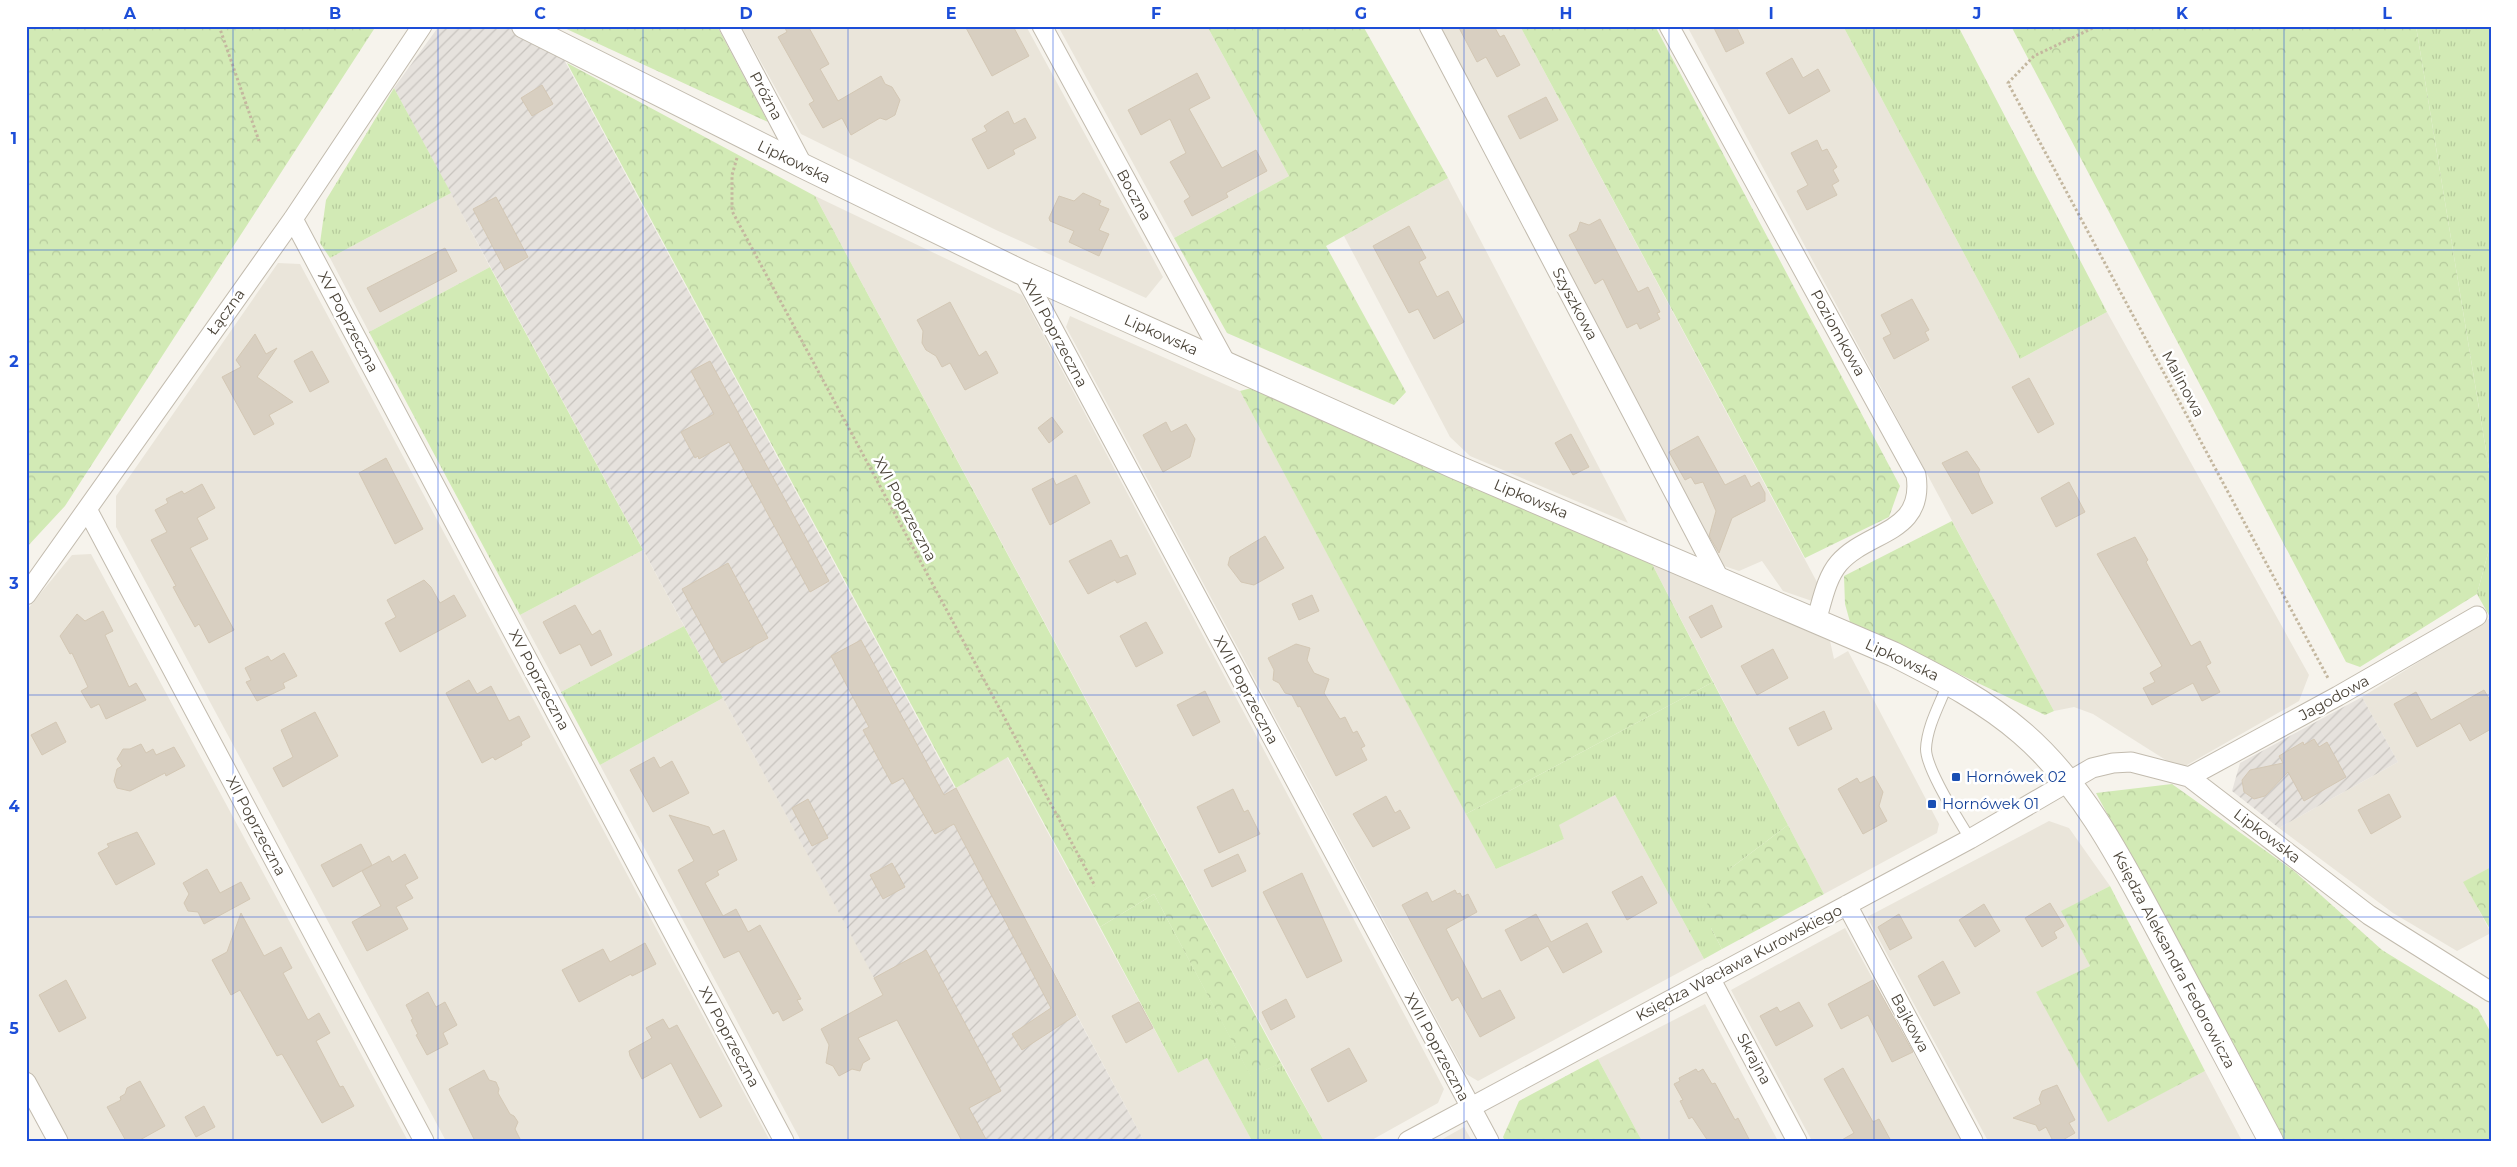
<svg xmlns="http://www.w3.org/2000/svg" width="2517" height="1167" font-family="Montserrat,sans-serif">
	<style>
		.residential { fill: #eae5da }
		.industrial { fill: url(#industrial-furrows) }
		.grass { fill: url(#grass-tufts) }
		.forest { fill: url(#forest-crowns) }
		.building { fill: #d8cfc1; stroke: #d3c7b4 }
		.lines { fill: none; stroke-linecap: round; stroke-linejoin: round }
		.service-casing { stroke: #c2bbae; stroke-width: 12 }
		.minor-casing { stroke: #c2bbae; stroke-width: 21 }
		.tertiary-casing { stroke: #c2bbae; stroke-width: 26 }
		.path { stroke: #c4b79f; stroke-width: 3; stroke-dasharray: 2.5 2.5; stroke-linecap: butt }
		.service { stroke: #fff; stroke-width: 10 }
		.minor { stroke: #fff; stroke-width: 19 }
		.tertiary { stroke: #fff; stroke-width: 24 }
		.grid { fill: none; stroke: #1d4ed8; stroke-width: 1; stroke-opacity: 0.55 }
		.transit-dot { fill: #1a4fb4; stroke: #fff; stroke-width: 2 }
		.labels { text-anchor: middle; stroke-width: 5; stroke-linejoin: round; paint-order: stroke }
		.street-label { font-size: 15px; fill: #4b4439; stroke: #fff }
		.transit-label { font-size: 15px; fill: #164399; stroke: #fff; text-anchor: start }
		.neatline { fill: none; stroke: #1d4ed8; stroke-width: 2 }
		.grid-label { font-size: 16px; text-anchor: middle; font-weight: bold; fill: #1d4ed8 }
	</style>
	<defs>
		<pattern id="industrial-furrows" width="10" height="10" patternUnits="userSpaceOnUse" patternTransform="scale(1.25)"><rect width="10" height="10" fill="#e6e2dd"/><path d="M-1 1l2-2M0 10L10 0M9 11l2-2" fill="none" stroke="#c7c3be"/></pattern>
		<pattern id="grass-tufts" width="24" height="20" patternUnits="userSpaceOnUse" patternTransform="scale(1.25)"><rect width="24" height="20" fill="#d2eab5"/><path d="M3 7l-1-3M5 7V3M7 7l1-3M15 17l-1-3M17 17v-4M19 17l1-3" fill="none" stroke="#b6ca9c"/></pattern>
		<pattern id="forest-crowns" width="20" height="18" patternUnits="userSpaceOnUse" patternTransform="scale(1.25)"><rect width="20" height="18" fill="#d2eab5"/><path d="M2 6a3 3 0 1 1 6 0M12 15a3 3 0 1 1 6 0" fill="none" stroke="#b6ca9c"/></pattern>
	</defs>
	<rect width="100%" height="100%" fill="#f6f3ec"/>
	<path class="residential" d="M741 26H1026L1163 277 1146 298 996 230 801 134Z
		M1058 26H1207L1289 176 1174 238Z
		M1438 26H1520L1818 584 1812 601 1783 591 1762 561 1739 571 1724 566Z
		M1687 26H1843L2020 359 2107 312 2309 675 2299 701 2180 769 2093 714 2074 707 2054 711Z
		M1448 178 1628 523 1470 456 1450 437 1344 236Z
		M451 193 490 267 369 332 330 258Z
		M815 196 1022 295 1444 1089 1438 1103 1370 1141H1324Z
		M278 263 300 264 770 1141H446L116 527V496Z
		M1070 316 1240 391 1496 869 1564 839 1558 825 1615 795 1704 959 1478 1081 1466 1074 1066 327Z
		M643 550 684 626 561 692 520 615Z
		M91 554 408 1141H64L26 1071V611L72 555Z
		M1651 562 1830 641 1834 659 1848 651 1939 824 1937 833 1824 894Z
		M2490 618 2491 867 2464 882 2491 933 2457 951 2393 913 2279 828 2398 762 2362 697Z
		M723 698 894 1014 962 1141H801L600 765Z
		M1007 757 1178 1073 1207 1058 1252 1141H1144L956 788Z
		M2049 821 2069 828 2110 886 2062 911 2090 966 2037 992 2108 1121 2205 1071 2242 1141H1988L1867 917Z
		M1845 928 1881 994 1962 1141H1812L1731 990Z
		M1705 1004 1778 1141H1642L1598 1059Z
		M1464 1127 1472 1141H1439Z"/>
	<path class="industrial" d="M439 26H508L560 52 1144 1141H962L394 88Z
		M2362 697 2398 762 2279 828 2232 791 2240 763Z"/>
	<path class="grass" d="M1843 26H1958L2107 312 2020 359Z
		M2416 26H2491V481Z
		M394 88 451 193 330 258 320 243 326 200Z
		M490 267 643 550 520 615 369 332Z
		M2491 542V619L2477 594Z
		M684 626 723 698 600 765 561 692Z
		M1713 682 1788 825 1731 868 1711 928 1722 949 1704 959 1615 795 1559 825 1564 839 1496 869 1466 814Z
		M1154 894 1251 1076 1281 1063 1324 1141H1252L1207 1058 1178 1073 1100 927Z"/>
	<path class="forest" d="M26 26H376L65 506 26 548Z
		M560 26H717L768 122Z
		M1207 26H1363L1448 178 1326 246 1406 392 1394 405 1227 333 1174 238 1289 176Z
		M1520 26H1655L1900 486 1889 517 1805 558Z
		M2011 26H2416L2491 481V542L2477 594 2360 667 2346 662Z
		M567 63 815 196 1281 1063 1251 1077 1154 894 1100 927 1008 757 956 788Z
		M1255 387 1651 562 1713 682 1466 814 1240 391Z
		M1952 521 2054 711 2045 715 1850 622 1845 604 1844 576Z
		M2172 784 2294 871 2382 950 2478 1009 2491 1033V1141H2283L2096 793Z
		M1788 825 1824 894 1722 949 1711 928 1707 901 1731 868Z
		M2491 867V931L2463 882Z
		M2110 886 2205 1071 2108 1122 2036 992 2090 966 2061 911Z
		M1598 1059 1642 1141H1505L1503 1137 1519 1101Z"/>
	<path class="building" d="M784 26H808L829 64 820 69 838 101 881 76 885 84 892 87 900 100 895 115 886 120 880 118 851 135 842 118 823 128 809 104 814 101 778 37 787 32Z
		M965 26H1013L1029 56 992 76Z
		M1458 26H1494L1500 37 1504 35 1520 65 1497 77 1486 57 1477 62Z
		M1713 26H1736L1744 43 1726 52Z
		M1792 58 1803 78 1818 69 1830 91 1789 114 1766 73Z
		M1197 73 1210 98 1189 109 1222 168 1256 150 1267 171 1226 193 1228 197 1192 216 1184 201 1190 197 1170 162 1186 153 1170 119 1141 135 1128 110Z
		M542 85 553 104 532 116 521 98Z
		M1546 97 1558 120 1520 139 1508 116Z
		M1008 111 1014 124 1025 118 1036 138 1013 150 1015 154 988 169 972 139 987 131 984 126 993 120Z
		M1817 140 1822 151 1827 149 1837 167 1833 170 1839 181 1832 185 1837 195 1807 210 1797 191 1808 185 1791 153Z
		M1083 193 1101 201 1099 205 1109 209 1099 230 1109 234 1099 256 1069 242 1074 231 1050 221 1049 218 1059 196 1074 201Z
		M496 197 528 257 505 270 473 209Z
		M1600 219 1638 292 1648 287 1660 312 1657 313 1660 319 1640 329 1637 323 1627 328 1603 279 1595 284 1569 235 1577 231 1580 222 1589 225Z
		M1409 226 1426 258 1419 262 1437 297 1448 291 1464 322 1434 339 1418 309 1409 313 1373 246Z
		M445 248 457 271 380 312 367 288Z
		M1912 299 1929 330 1925 332 1929 340 1894 359 1883 338 1891 334 1881 315Z
		M950 302 979 356 986 351 998 373 965 390 950 363 942 367 936 356 926 350 922 343 923 331 917 320Z
		M255 334 266 354 277 348 257 377 293 402 269 415 274 424 254 435 222 377 241 367 236 360Z
		M312 351 329 382 310 392 294 361Z
		M710 361 829 581 810 592 729 442 699 459 698 456 695 458 681 432 714 414 691 371Z
		M2029 378 2054 424 2038 433 2012 387Z
		M1052 417 1063 432 1049 443 1038 428Z
		M1166 422 1171 432 1186 424 1195 439 1190 457 1163 472 1143 435Z
		M1571 434 1589 467 1573 475 1555 443Z
		M1698 436 1725 485 1745 475 1751 487 1759 482 1765 493V501L1732 518 1719 553 1709 536 1716 511 1703 482 1695 484 1691 477 1685 480 1669 452Z
		M1967 451 1980 470 1978 473 1982 483 1993 503 1972 514 1942 463Z
		M386 458 423 529 395 544 359 473Z
		M1076 475 1090 503 1050 525 1032 489 1053 478 1056 485Z
		M2069 482 2085 512 2056 527 2041 498Z
		M202 484 215 508 197 518 208 539 190 548 234 630 209 643 199 624 195 627 180 600 173 587 176 586 151 540 167 532 155 510 168 503 166 499 182 491 184 494Z
		M1265 536 1284 568 1254 585 1241 582 1228 565 1230 557Z
		M2135 537 2148 560 2146 562 2191 646 2200 641 2211 663 2206 666 2220 692 2202 701 2193 683 2152 705 2143 688 2155 682 2150 673 2162 666 2097 554Z
		M1111 540 1120 558 1127 555 1136 574 1117 583 1115 580 1088 594 1069 561Z
		M728 563 768 638 722 663 682 589Z
		M424 580 431 587 440 603 454 595 466 616 400 652 385 623 396 617 387 600Z
		M1312 595 1319 611 1299 620 1292 604Z
		M575 605 592 635 600 630 612 655 591 666 580 644 560 654 543 622Z
		M1712 605 1722 627 1701 638 1689 617Z
		M103 611 113 631 105 635 129 687 136 683 146 700 106 719 99 704 91 708 81 691 88 687 72 653 70 654 60 636 77 614 85 621Z
		M1146 622 1163 653 1136 667 1120 636Z
		M861 640 944 795 956 788 1076 1015 1022 1050 1012 1034 1051 1008 954 824 935 834 903 778 892 784 863 730 869 727 831 656Z
		M1296 644 1310 648 1307 660 1314 673 1329 679 1324 693 1340 719 1345 717 1353 733 1357 731 1365 746 1361 748 1367 760 1336 776 1300 706 1298 707 1292 695 1285 693 1279 683 1273 680 1274 670 1268 658Z
		M1773 649 1788 678 1757 695 1741 666Z
		M284 653 297 676 283 683 285 688 257 701 246 682 251 680 245 668 268 656 271 661Z
		M469 680 477 694 491 686 509 721 519 716 530 737 521 742 522 745 495 760 493 757 482 763 446 693Z
		M2484 690 2491 702V729L2470 741 2460 723 2417 747 2394 704 2416 692 2431 720Z
		M1205 691 1220 722 1193 736 1177 705Z
		M1824 711 1832 729 1798 746 1789 728Z
		M315 712 338 756 283 787 273 768 293 757 281 730Z
		M56 722 66 742 42 755 31 735Z
		M2314 739 2319 747 2327 742 2346 777 2304 801 2288 772 2265 796 2254 799 2244 792 2242 780 2250 770 2283 763 2279 756 2303 742 2304 745Z
		M141 744 146 753 153 749 156 755 174 747 185 766 166 776 165 773 130 791 117 788 114 781 117 769 122 766 117 759 123 749H130Z
		M654 757 660 768 672 761 689 793 653 812 630 770Z
		M1874 776 1883 792 1879 806 1887 821 1863 834 1838 789 1857 778 1860 783Z
		M1233 789 1244 812 1248 810 1260 834 1219 853 1197 807Z
		M2389 794 2401 817 2371 834 2358 810Z
		M1386 796 1395 813 1400 810 1410 828 1373 847 1353 814Z
		M808 799 828 838 812 846 792 808Z
		M669 815 709 827 713 835 724 830 737 860 717 871 719 875 705 883 723 916 736 909 748 932 760 925 801 999 797 1000 803 1010 783 1021 778 1011 773 1014 739 951 724 958 678 870 694 861Z
		M137 832 155 864 116 885 98 853 109 847 107 844Z
		M361 844 372 865 333 887 321 865Z
		M405 854 418 878 405 885 413 898 396 907 408 929 367 951 352 922 381 906 362 871 389 856 392 862Z
		M1238 854 1246 871 1212 887 1204 870Z
		M892 863 905 887 883 899 870 875Z
		M207 869 220 893 241 882 250 899 204 924 198 912 188 911 184 903 189 894 183 883Z
		M1302 873 1342 961 1307 978 1263 892Z
		M1642 876 1657 903 1627 920 1612 892Z
		M1455 890 1457 894 1460 893 1462 897 1468 894 1477 912 1446 929 1482 999 1500 990 1515 1018 1480 1037 1458 997 1452 1001 1402 905 1427 892 1432 902Z
		M2050 903 2064 926 2054 932 2057 938 2042 947 2025 918Z
		M1984 904 2000 931 1975 947 1959 920Z
		M241 913 264 956 281 947 292 968 283 973 308 1020 319 1013 330 1033 316 1041 340 1087 343 1086 354 1106 322 1123 282 1054 277 1056 240 990 231 995 212 960 227 952Z
		M1536 914 1551 942 1587 923 1602 952 1563 973 1548 946 1521 961 1505 930Z
		M1899 914 1912 938 1890 950 1878 927Z
		M645 943 656 964 632 976 631 974 579 1002 562 970 603 949 610 962Z
		M926 950 1001 1091 969 1108 987 1141H962L897 1020 858 1038 870 1059 863 1063 860 1071 852 1069 839 1076 833 1066 826 1063 829 1045 821 1029 883 995 874 978Z
		M1943 961 1960 993 1934 1006 1918 976Z
		M66 980 86 1018 59 1032 39 995Z
		M1873 980 1913 1052 1892 1062 1868 1015 1841 1029 1828 1004Z
		M428 992 436 1007 445 1002 457 1025 443 1033 448 1044 427 1055 416 1035 418 1034 411 1020 413 1019 406 1005Z
		M1286 999 1295 1017 1271 1030 1262 1012Z
		M1139 1002 1153 1028 1126 1043 1112 1016Z
		M1799 1002 1813 1026 1776 1046 1760 1016 1777 1007 1780 1012Z
		M663 1019 669 1029 677 1025 722 1106 700 1118 671 1063 642 1079 630 1056 629 1051 652 1038 646 1028Z
		M1349 1048 1367 1081 1328 1102 1311 1069Z
		M1843 1068 1873 1122 1879 1119 1891 1141H1840L1854 1133 1824 1079Z
		M1696 1069 1698 1072 1703 1069 1712 1084 1715 1083 1735 1120 1738 1118 1750 1141H1708L1692 1117 1689 1119 1680 1101 1683 1100 1674 1084 1680 1081 1679 1078Z
		M484 1070 489 1080 496 1082 499 1089 498 1093 510 1114 514 1116 518 1122 515 1129 521 1141H475L449 1089Z
		M140 1081 165 1126 138 1141H126L107 1107 121 1100 120 1097 125 1094 127 1088Z
		M2057 1085 2075 1120 2069 1123 2075 1133 2061 1141H2053L2046 1127 2039 1131 2036 1125 2013 1118 2041 1104 2039 1099 2042 1091Z
		M204 1106 215 1127 196 1137 185 1117Z"/>
	<g class="lines">
		<g class="service-casing">
			<path id="service" d="M1948 683C1940 704 1927 726 1926 749 1926 769 1959 820 1970 839"/>
		</g>
		<g class="minor-casing">
			<path id="minor" d="M729 26 803 166
				M1042 26 1227 365
				M1429 26 1721 582
				M1669 26 1916 475C1925 534 1868 530 1839 563 1826 578 1822 602 1816 621
				M293 219 784 1141
				M1023 273 1489 1141
				M88 511 424 1141
				M26 595 293 219 422 26
				M2189 777 2338 696 2477 616
				M1847 905 1973 1141
				M1710 978 1797 1141
				M26 1082 58 1141
				M1408 1141 1970 839 2092 768 2113 763 2131 762 2189 777 2369 915 2491 992"/>
		</g>
		<g class="tertiary-casing">
			<path id="tertiary" d="M524 26 803 166 1023 273 1456 467 1893 654C1938 677 1983 699 2022 733 2087 789 2126 870 2166 944 2201 1010 2236 1075 2271 1141"/>
		</g>
		<path class="path" d="M219 26 259 141
			M2097 26 2034 56 2008 83 2328 678
			M737 158 732 175V211L1095 886"/>
		<use href="#service" class="service"/>
		<use href="#minor" class="minor"/>
		<use href="#tertiary" class="tertiary"/>
	</g>
	<path class="grid" d="M233 26V1141M438 26V1141M643 26V1141M848 26V1141M1053 26V1141M1258 26V1141M1464 26V1141M1669 26V1141M1874 26V1141M2079 26V1141M2284 26V1141M26 250H2491M26 472H2491M26 695H2491M26 917H2491"/>
	<g class="transit-dot">
		<rect x="1951" y="772" width="10" height="10" rx="2.5"/>
		<rect x="1927" y="799" width="10" height="10" rx="2.5"/>
	</g>
	<g class="labels">
		<g class="street-label">
			<text transform="translate(766 96) rotate(62)" y="5">Próżna</text>
			<text transform="translate(794 162) rotate(26)" y="5">Lipkowska</text>
			<text transform="translate(1134 195) rotate(61)" y="5">Boczna</text>
			<text transform="translate(1575 304) rotate(62)" y="5">Szyszkowa</text>
			<text transform="translate(226 312) rotate(-54)" y="5">Łączna</text>
			<text transform="translate(348 322) rotate(62)" y="5">XV Poprzeczna</text>
			<text transform="translate(1055 333) rotate(62)" y="5">XVII Poprzeczna</text>
			<text transform="translate(1838 333) rotate(61)" y="5">Poziomkowa</text>
			<text transform="translate(1161 335) rotate(24)" y="5">Lipkowska</text>
			<text transform="translate(2183 384) rotate(62)" y="5">Malinowa</text>
			<text transform="translate(1531 499) rotate(23)" y="5">Lipkowska</text>
			<text transform="translate(905 509) rotate(62)" y="5">XVI Poprzeczna</text>
			<text transform="translate(1902 660) rotate(25)" y="5">Lipkowska</text>
			<text transform="translate(539 680) rotate(62)" y="5">XV Poprzeczna</text>
			<text transform="translate(1246 690) rotate(62)" y="5">XVII Poprzeczna</text>
			<text transform="translate(2334 698) rotate(-29)" y="5">Jagodowa</text>
			<text transform="translate(256 826) rotate(62)" y="5">XII Poprzeczna</text>
			<text transform="translate(2267 836) rotate(37)" y="5">Lipkowska</text>
			<text transform="translate(2174 960) rotate(62)" y="5">Księdza Aleksandra Fedorowicza</text>
			<text transform="translate(1739 963) rotate(-28)" y="5">Księdza Wacława Kurowskiego</text>
			<text transform="translate(1910 1023) rotate(62)" y="5">Bajkowa</text>
			<text transform="translate(729 1037) rotate(62)" y="5">XV Poprzeczna</text>
			<text transform="translate(1437 1047) rotate(62)" y="5">XVII Poprzeczna</text>
			<text transform="translate(1754 1059) rotate(62)" y="5">Skrajna</text>
		</g>
		<g class="transit-label">
			<text x="1966" y="782">Hornówek 02</text>
			<text x="1942" y="809">Hornówek 01</text>
		</g>
	</g>
	<rect width="2517" height="1167" fill="none" stroke="#ffffff" stroke-width="55"/>
	<rect x="28" y="28" width="2462" height="1112" class="neatline"/>
	<g class="grid-label">
		<text x="130" y="19">A</text>
		<text x="335" y="19">B</text>
		<text x="540" y="19">C</text>
		<text x="746" y="19">D</text>
		<text x="951" y="19">E</text>
		<text x="1156" y="19">F</text>
		<text x="1361" y="19">G</text>
		<text x="1566" y="19">H</text>
		<text x="1771" y="19">I</text>
		<text x="1977" y="19">J</text>
		<text x="2182" y="19">K</text>
		<text x="2387" y="19">L</text>
		<text x="14" y="144">1</text>
		<text x="14" y="367">2</text>
		<text x="14" y="589">3</text>
		<text x="14" y="812">4</text>
		<text x="14" y="1034">5</text>
	</g>
</svg>
